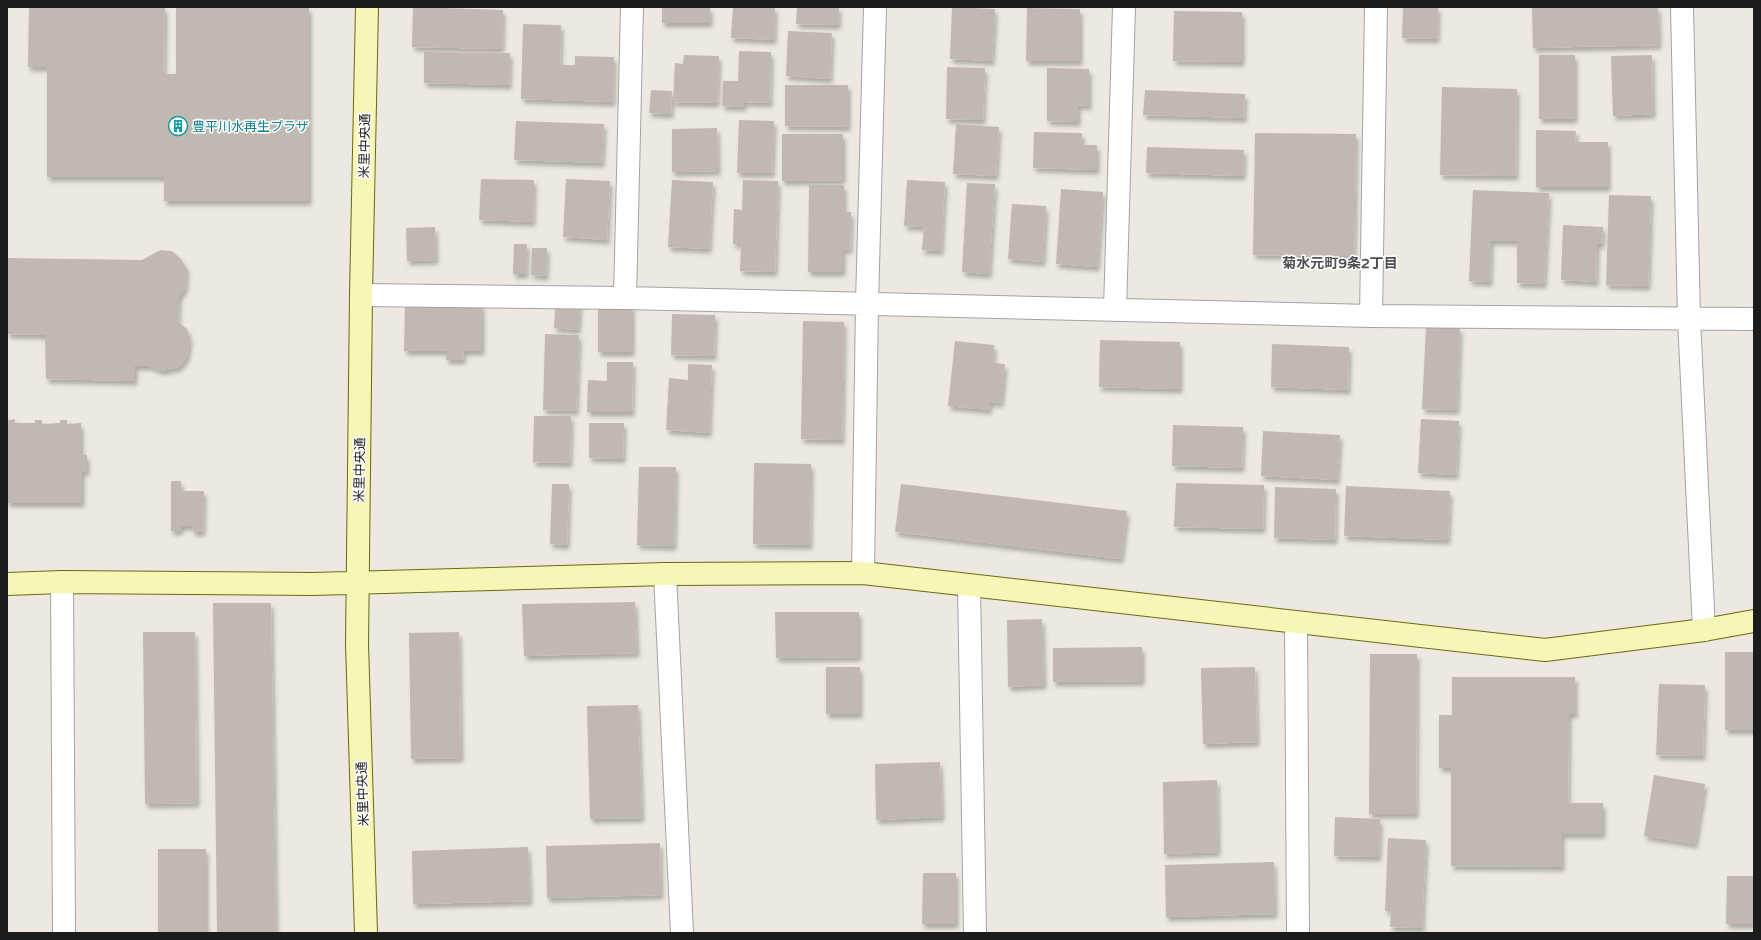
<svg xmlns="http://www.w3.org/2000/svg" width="1761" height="940" font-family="'Varela Round','Noto Sans JP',sans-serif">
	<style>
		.building { fill: #c1b8b2; filter: url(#shadow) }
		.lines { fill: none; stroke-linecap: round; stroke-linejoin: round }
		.street-casing { stroke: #a3a3a3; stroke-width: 24 }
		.secondary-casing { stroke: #676c0a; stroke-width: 24 }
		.street { stroke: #fff; stroke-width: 22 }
		.secondary { stroke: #f6f6b7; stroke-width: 22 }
		.labels { text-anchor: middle; stroke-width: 3; stroke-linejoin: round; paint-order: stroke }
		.culture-label { font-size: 13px; fill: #0d838f; stroke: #fff; text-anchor: start }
		.street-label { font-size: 13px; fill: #1c1c1c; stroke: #fff }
		.neighbourhood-label { font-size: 14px; font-weight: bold; fill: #4f4f4f; stroke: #fff }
	</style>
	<defs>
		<filter id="shadow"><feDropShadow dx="2.5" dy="4.5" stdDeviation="2" flood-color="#0004"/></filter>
	</defs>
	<rect width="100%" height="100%" fill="#ede9e2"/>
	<path class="building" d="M29 7H165L164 74H176V7H309V201H164V177H47V67H28Z
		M413 7 503 10 502 49 412 47Z
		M662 7H710V23H662Z
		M733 7H775L774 40 731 38Z
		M797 7H839L838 25 796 24Z
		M952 7 995 9 992 61 950 59Z
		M1403 7H1438L1437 39 1402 38Z
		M1532 7H1658L1659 45 1533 48Z
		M1027 8 1080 9V61H1026Z
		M1174 11 1242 12V62L1173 61Z
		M523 24 561 25 560 65H575V56L614 57 613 102 521 99Z
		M788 31 832 33 830 79 786 76Z
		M739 51 771 52 770 103 744 102V107L722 106 723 81H738Z
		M424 52 510 53 509 85 424 83Z
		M684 55 719 56 717 103 673 102 675 63 683 64Z
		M1539 55H1575V119H1539Z
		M1652 55 1653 114 1613 116 1611 56Z
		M947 67 985 68 983 120 946 119Z
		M1047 68 1089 69V106L1078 105V122L1047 121Z
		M785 85H848V127L785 126Z
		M1442 87 1517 89 1516 176 1440 175Z
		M651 90 672 91 671 114 649 113Z
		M1145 90 1245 94 1244 118 1143 115Z
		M739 120 774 121 772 173H737Z
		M516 121 604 124 602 163 514 160Z
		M956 124 999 127 996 176 953 174Z
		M717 128 718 171 672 172V129Z
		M1536 130 1576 131 1575 142H1608V187H1536Z
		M1034 132 1082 133V145H1097V170L1033 168Z
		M1255 133 1356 134 1354 256 1253 255Z
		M782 134H843V180L782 181Z
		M1147 147 1244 150 1243 176 1146 173Z
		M481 179 534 180 533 222 479 220Z
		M566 179 610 181 607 240 563 237Z
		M672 180 713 182 709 249 668 247Z
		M743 180 778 181 775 272 740 271 741 244H733L734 209 742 210Z
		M907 180 945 182 941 251 922 250 924 227 904 226Z
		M967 183 995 184 989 274 962 272Z
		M809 185H844V212H851L850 250 843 249V272H808Z
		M1061 189 1103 192 1097 267 1056 264Z
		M1473 190 1549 193 1544 284 1517 283V241H1491L1490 282 1469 281Z
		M1609 195 1651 196 1648 286 1606 285Z
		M1012 204 1046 206 1043 262 1008 259Z
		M1563 225 1603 227 1602 244H1597L1596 282 1561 280Z
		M435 227 436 260 407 261 406 228Z
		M514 244H527L526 274H513Z
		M532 248H547L546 276 531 275Z
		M160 250 172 251 181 259 187 269 185 289 179 296 178 322 187 329 190 340 187 357 179 367 161 371 149 366H135V381L46 379 45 335 7 334V258L142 260Z
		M556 299 580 301 578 330 554 328Z
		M405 304H482V351H463L464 360H446V351H404Z
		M598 305H632V352H598Z
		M672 314 715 315 714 356 671 355Z
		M803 321 844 322 842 440 801 439Z
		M1426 327 1460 328 1457 410 1422 409Z
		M545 334 579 335 576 411 543 410Z
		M1100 340 1180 342V389L1099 387Z
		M955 341 994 345 993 363 1005 364 1001 403 990 402 989 410 948 406Z
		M1272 344 1349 347 1348 390 1271 387Z
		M607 362H633L632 412H587L588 380 607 381Z
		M688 364 712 365 709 433 666 430 669 378 688 380Z
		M534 416H571L570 463 533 462Z
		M15 419V423H35V420H42V424L60 423V420H67V424L81 423V455H87V472L82 471V503H7V422L9 420Z
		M1421 419 1459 421 1456 475 1418 473Z
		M589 423H624L623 459 589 458Z
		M1173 425 1243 427 1242 468 1172 466Z
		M1263 431 1340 435 1337 480 1261 476Z
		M754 463 811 464 810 545 753 544Z
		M639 467H676L674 546 637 545Z
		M171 481H181V491H204L203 532H193L192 526H181L180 531H171Z
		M1176 483 1264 485 1263 529 1174 527Z
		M552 484H569L567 545 550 544Z
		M901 484 1127 511 1121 559 895 532Z
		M1346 486 1450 491 1448 540 1344 536Z
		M1275 487 1336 489 1335 540 1274 538Z
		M635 602 637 653 524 656 522 604Z
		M213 603H271L276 933H217Z
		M775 612H859V657L776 658Z
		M1042 619 1044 685 1008 687 1007 620Z
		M143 632H195L197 803 145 804Z
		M459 632 461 758 411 759 409 633Z
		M1142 647V681L1053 682V648Z
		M1725 652H1754V730H1725Z
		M1370 654H1417L1416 814H1369Z
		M826 667H860V714H826Z
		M1255 667 1257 742 1203 744 1201 668Z
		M1452 677H1575V714H1569L1568 803H1603V834H1562V867L1451 866V768H1439V715H1452Z
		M1659 684 1705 685 1703 756 1656 755Z
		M638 705 642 818 590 819 587 706Z
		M940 762 942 817 876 820 875 764Z
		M1654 775 1705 784 1695 844 1644 836Z
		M1217 780 1218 852 1164 854 1163 782Z
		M1335 817 1380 819 1379 857 1334 856Z
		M1388 838 1426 840 1422 928 1390 927 1391 911H1385Z
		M660 843 661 895 547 898 546 846Z
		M528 847 530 901 413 904 412 851Z
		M158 849H206V933H158Z
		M1274 862 1275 914 1166 917 1165 865Z
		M923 873H956V924H922Z
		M1727 876H1754V924H1726Z"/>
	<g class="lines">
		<g class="street-casing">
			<path id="street" d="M1682 7 1689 319 1704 630
				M361 295 625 298 1371 316 1754 319
				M625 298 632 7
				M1115 310 1124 7
				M1371 316 1376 7
				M863 573 867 304 875 7
				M665 574 682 933
				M62 582 64 933
				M969 585 975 933
				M1296 623 1298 933"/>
		</g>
		<g class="secondary-casing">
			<path id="secondary" d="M7 584 62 582 312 584 665 574 863 573 1545 650 1704 630 1754 621
				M366 933 357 644 361 295 367 7"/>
		</g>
		<use href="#street" class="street"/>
		<use href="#secondary" class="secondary"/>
	</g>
	<defs>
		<g id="building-ring" transform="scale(1)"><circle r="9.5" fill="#fff" stroke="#0f9aa8" stroke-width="1.5"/><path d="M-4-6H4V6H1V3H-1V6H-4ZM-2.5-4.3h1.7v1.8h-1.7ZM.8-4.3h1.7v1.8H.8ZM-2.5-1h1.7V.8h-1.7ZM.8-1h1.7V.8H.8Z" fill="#0f9aa8"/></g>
	</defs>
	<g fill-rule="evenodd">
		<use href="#building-ring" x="178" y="126"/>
	</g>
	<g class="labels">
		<g class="culture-label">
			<text x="192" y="131">豊平川水再生プラザ</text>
		</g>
		<g class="street-label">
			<text transform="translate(364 146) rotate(-89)" y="5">米里中央通</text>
			<text transform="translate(359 470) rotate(-89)" y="5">米里中央通</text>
			<text transform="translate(362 794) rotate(-92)" y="5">米里中央通</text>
		</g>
		<g class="neighbourhood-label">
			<text x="1340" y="268">菊水元町9条2丁目</text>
		</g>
	</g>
	<rect width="1761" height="940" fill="none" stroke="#1c1c1c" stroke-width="16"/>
</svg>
